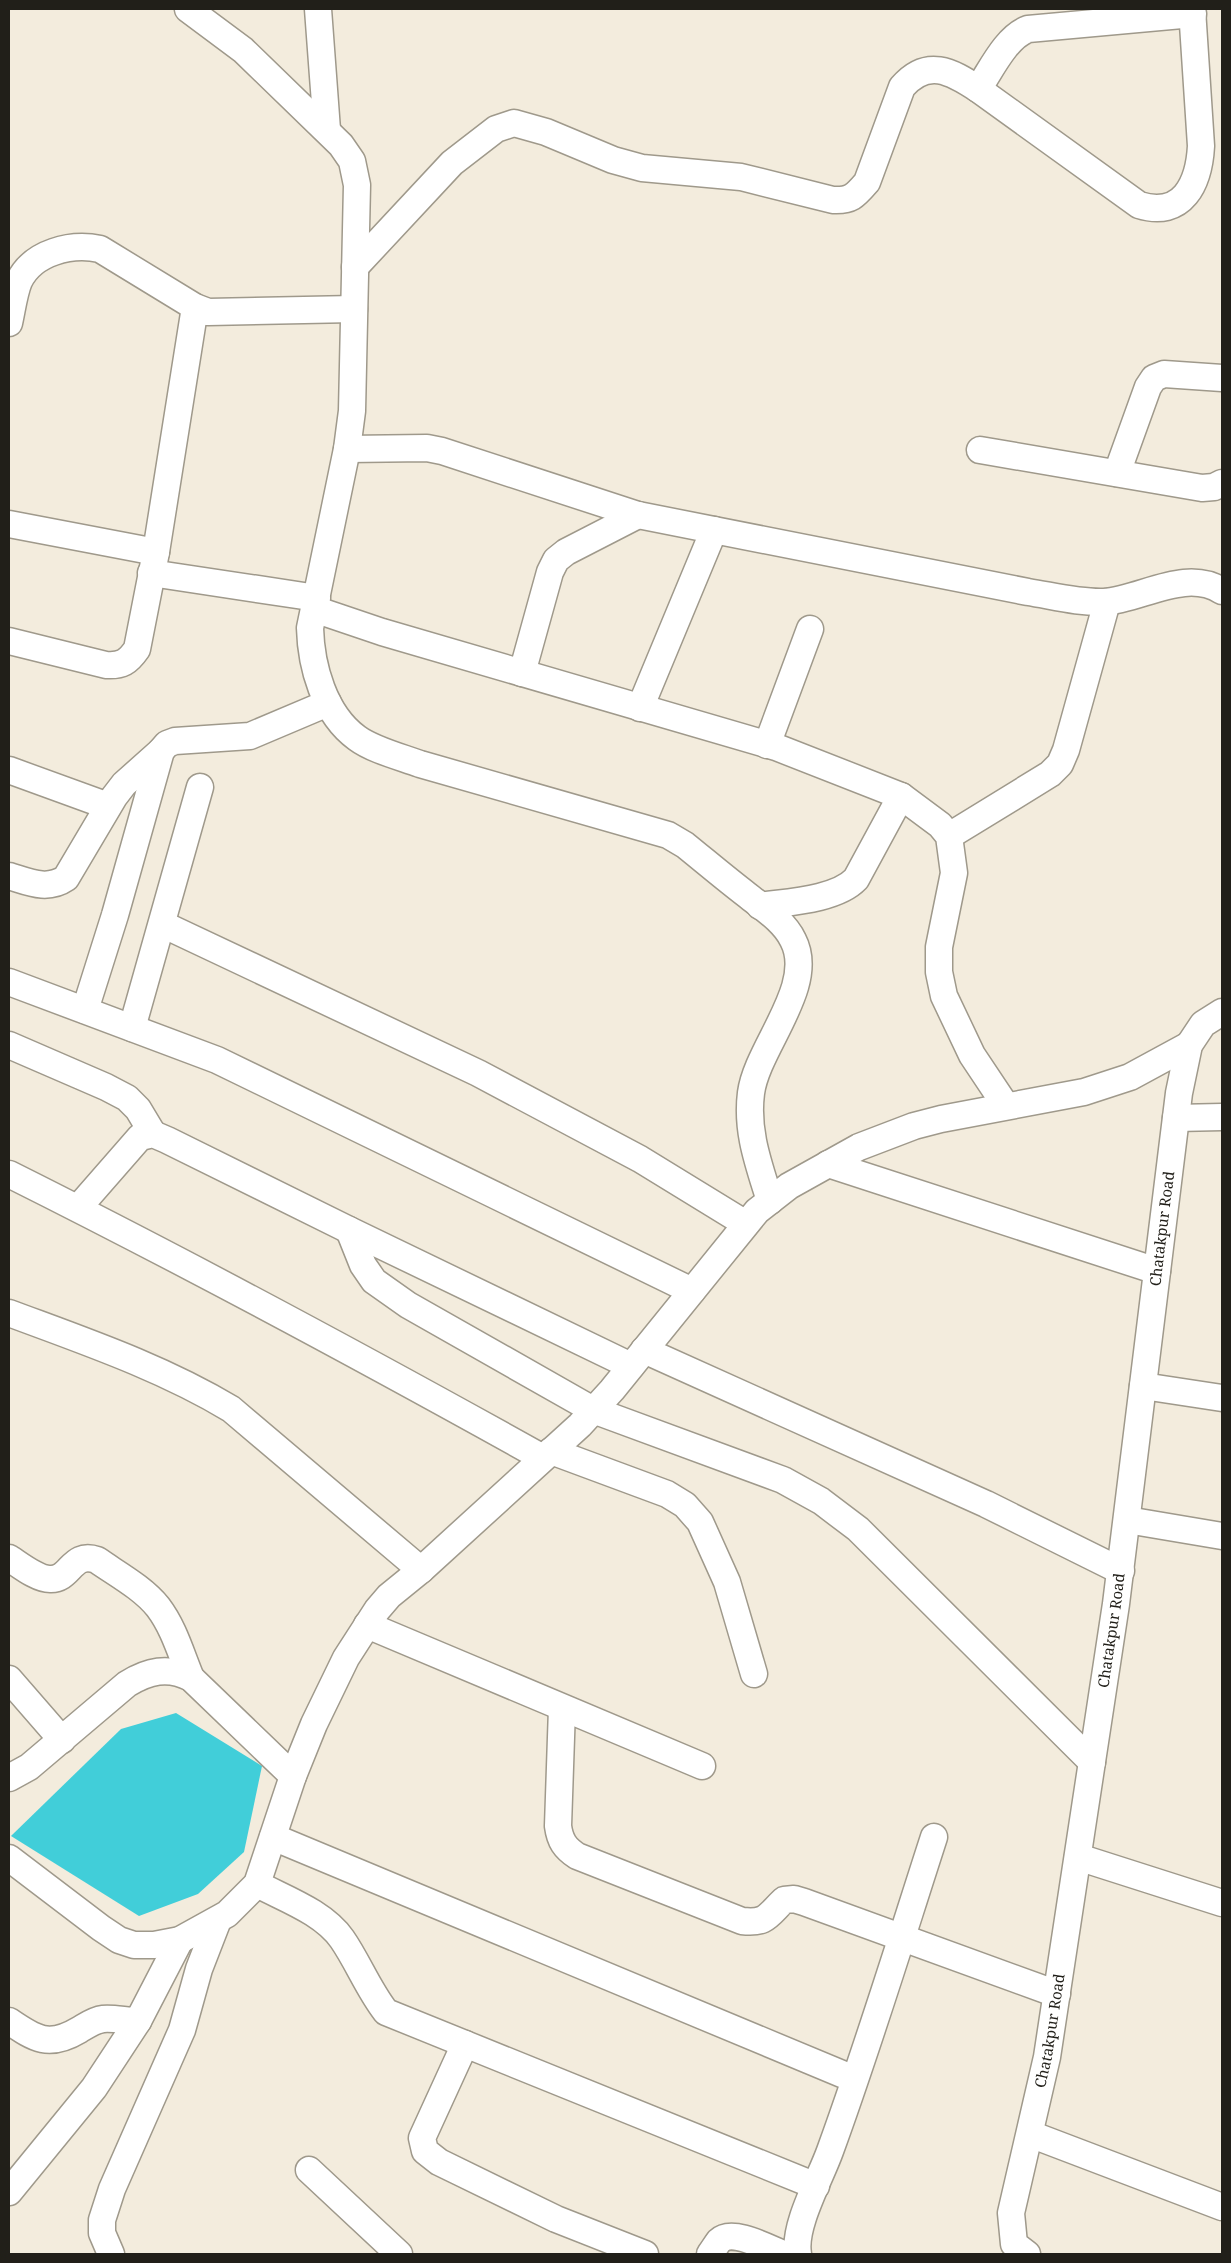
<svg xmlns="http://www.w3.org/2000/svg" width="1231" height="2263" font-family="'Noto Serif',serif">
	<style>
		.water { fill: #41ced9 }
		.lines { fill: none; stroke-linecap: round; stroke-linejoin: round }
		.minor-casing { stroke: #9f998b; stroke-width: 29 }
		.minor { stroke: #fff; stroke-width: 26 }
		.labels { text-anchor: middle; stroke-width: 4; stroke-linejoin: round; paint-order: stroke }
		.street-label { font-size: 15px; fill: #211f19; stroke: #f3ecdd }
	</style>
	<rect width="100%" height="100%" fill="#f3ecdd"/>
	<path class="water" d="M176 1713 262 1766 244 1852 198 1894 139 1916 11 1836 121 1729Z"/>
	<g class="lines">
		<g class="minor-casing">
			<g id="minor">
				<path d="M188 9 243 50 341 145 352 161 357 185 352 411 347 449 310 628C311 666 324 714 357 738 373 750 401 757 420 764L668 835 685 845C706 862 726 879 747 895 763 908 784 921 793 940 817 986 757 1047 751 1093 746 1132 759 1165 770 1201"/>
				<path d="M318 9 327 130"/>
				<path d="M978 89C991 70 1006 37 1028 29L1193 14"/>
				<path d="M355 267 452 163 496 129 514 123 546 132 613 160 642 168 741 177 833 200C851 201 855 196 867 182L902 87C927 58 951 71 978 89L1139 205C1183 219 1199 183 1201 146L1192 9"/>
				<path d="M9 323C12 310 14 293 19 281 33 252 71 243 100 249L195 307 208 312 354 309"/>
				<path d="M347 449 427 448 442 451 638 515 1028 592C1053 596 1079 603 1104 602 1142 599 1186 568 1222 591"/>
				<path d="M980 450 1202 488 1214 487 1222 483"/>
				<path d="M1117 473 1148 387 1154 378 1164 374 1222 378"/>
				<path d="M9 524 156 552"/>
				<path d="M151 573 317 598"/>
				<path d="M314 609 382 632 776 747 901 796 940 825 949 836 954 873 939 947V972L944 996 972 1055 1006 1106"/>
				<path d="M9 641 106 665C122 666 128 662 137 649L156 552 195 307"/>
				<path d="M522 673 550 572 556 560 566 552 638 515"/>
				<path d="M640 708 714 530"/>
				<path d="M767 745 810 629"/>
				<path d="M9 770 108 806"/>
				<path d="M949 836 1050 774 1060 764 1066 750 1107 602"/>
				<path d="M9 876C29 882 47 891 66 878L114 797 124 784 161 751"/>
				<path d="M760 906C787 902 836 900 856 879L901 796"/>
				<path d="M162 924 478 1073 640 1159 746 1224"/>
				<path d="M9 982 217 1060 692 1291"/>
				<path d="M85 1010 115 915 161 751 167 744 175 741 250 736 328 703"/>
				<path d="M132 1028 200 787"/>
				<path d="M9 1045 106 1087 127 1098 138 1109 153 1134"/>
				<path d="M1176 1118 1222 1117"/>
				<path d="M828 1164 1157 1271"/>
				<path d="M9 1174C189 1264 367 1360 543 1458"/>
				<path d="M78 1208 140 1137 153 1134 167 1140 349 1230 631 1366"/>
				<path d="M349 1230 363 1265 374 1281 408 1305 593 1410 783 1480 821 1501 858 1529 1092 1762"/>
				<path d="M9 1313C84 1341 161 1367 231 1409L421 1570"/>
				<path d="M644 1350 986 1504 1121 1571"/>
				<path d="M1143 1386 1222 1398"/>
				<path d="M551 1451 667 1494 685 1505 700 1522 727 1582 754 1674"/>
				<path d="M1127 1520 1222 1536"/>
				<path d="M9 1558C20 1565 37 1579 50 1579 71 1580 71 1551 97 1560 117 1574 143 1588 158 1607 174 1628 181 1654 191 1678"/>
				<path d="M367 1625 702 1766"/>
				<path d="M9 1679 62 1740"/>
				<path d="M562 1708 558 1826C560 1841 565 1848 577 1856L742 1921C767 1924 768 1915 784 1900L794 1899 804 1902 1057 1994"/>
				<path d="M9 1778 29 1767 127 1684C148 1671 168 1666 191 1678L293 1776"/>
				<path d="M273 1837 854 2079"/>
				<path d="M1078 1857 1222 1903"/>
				<path d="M9 1858 101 1928 119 1940 134 1945H154L180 1940 227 1914 257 1884 293 1776 314 1724 346 1658 377 1610 389 1596 421 1570 580 1425 612 1390 757 1211 789 1186 859 1147 914 1126 941 1119 1084 1092 1130 1077 1189 1045"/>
				<path d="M257 1884C285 1899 323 1912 342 1939 358 1962 368 1989 386 2012L816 2186"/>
				<path d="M9 2021C35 2039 49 2048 79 2030 86 2026 94 2020 103 2019 114 2018 127 2021 138 2021"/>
				<path d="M465 2044 422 2138 425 2151 439 2162 556 2219 645 2254"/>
				<path d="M1030 2134 1222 2207"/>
				<path d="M309 2170 399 2254"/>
				<path d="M9 2192 94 2088 138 2021 180 1940"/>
				<path d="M111 2254 102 2233V2220L112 2189 182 2030 199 1969 218 1920"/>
				<path d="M710 2254C713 2250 716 2245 719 2241 732 2228 768 2248 783 2254"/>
				<path d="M798 2254C793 2226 820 2179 830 2151 868 2047 900 1942 934 1837"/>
				<path id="s1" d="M1027 2254 1014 2244 1011 2213 1047 2057 1116 1604 1179 1093 1189 1045 1203 1024 1222 1012"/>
			</g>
		</g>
		<use href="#minor" class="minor"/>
	</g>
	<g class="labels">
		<g class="street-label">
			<text dy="5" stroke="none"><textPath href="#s1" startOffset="1044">Chatakpur Road</textPath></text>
			<text dy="5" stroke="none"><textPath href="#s1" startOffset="639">Chatakpur Road</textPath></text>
			<text dy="5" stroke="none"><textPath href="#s1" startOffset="234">Chatakpur Road</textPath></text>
		</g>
	</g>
	<rect width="1231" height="2263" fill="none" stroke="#211f19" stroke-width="20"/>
</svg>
